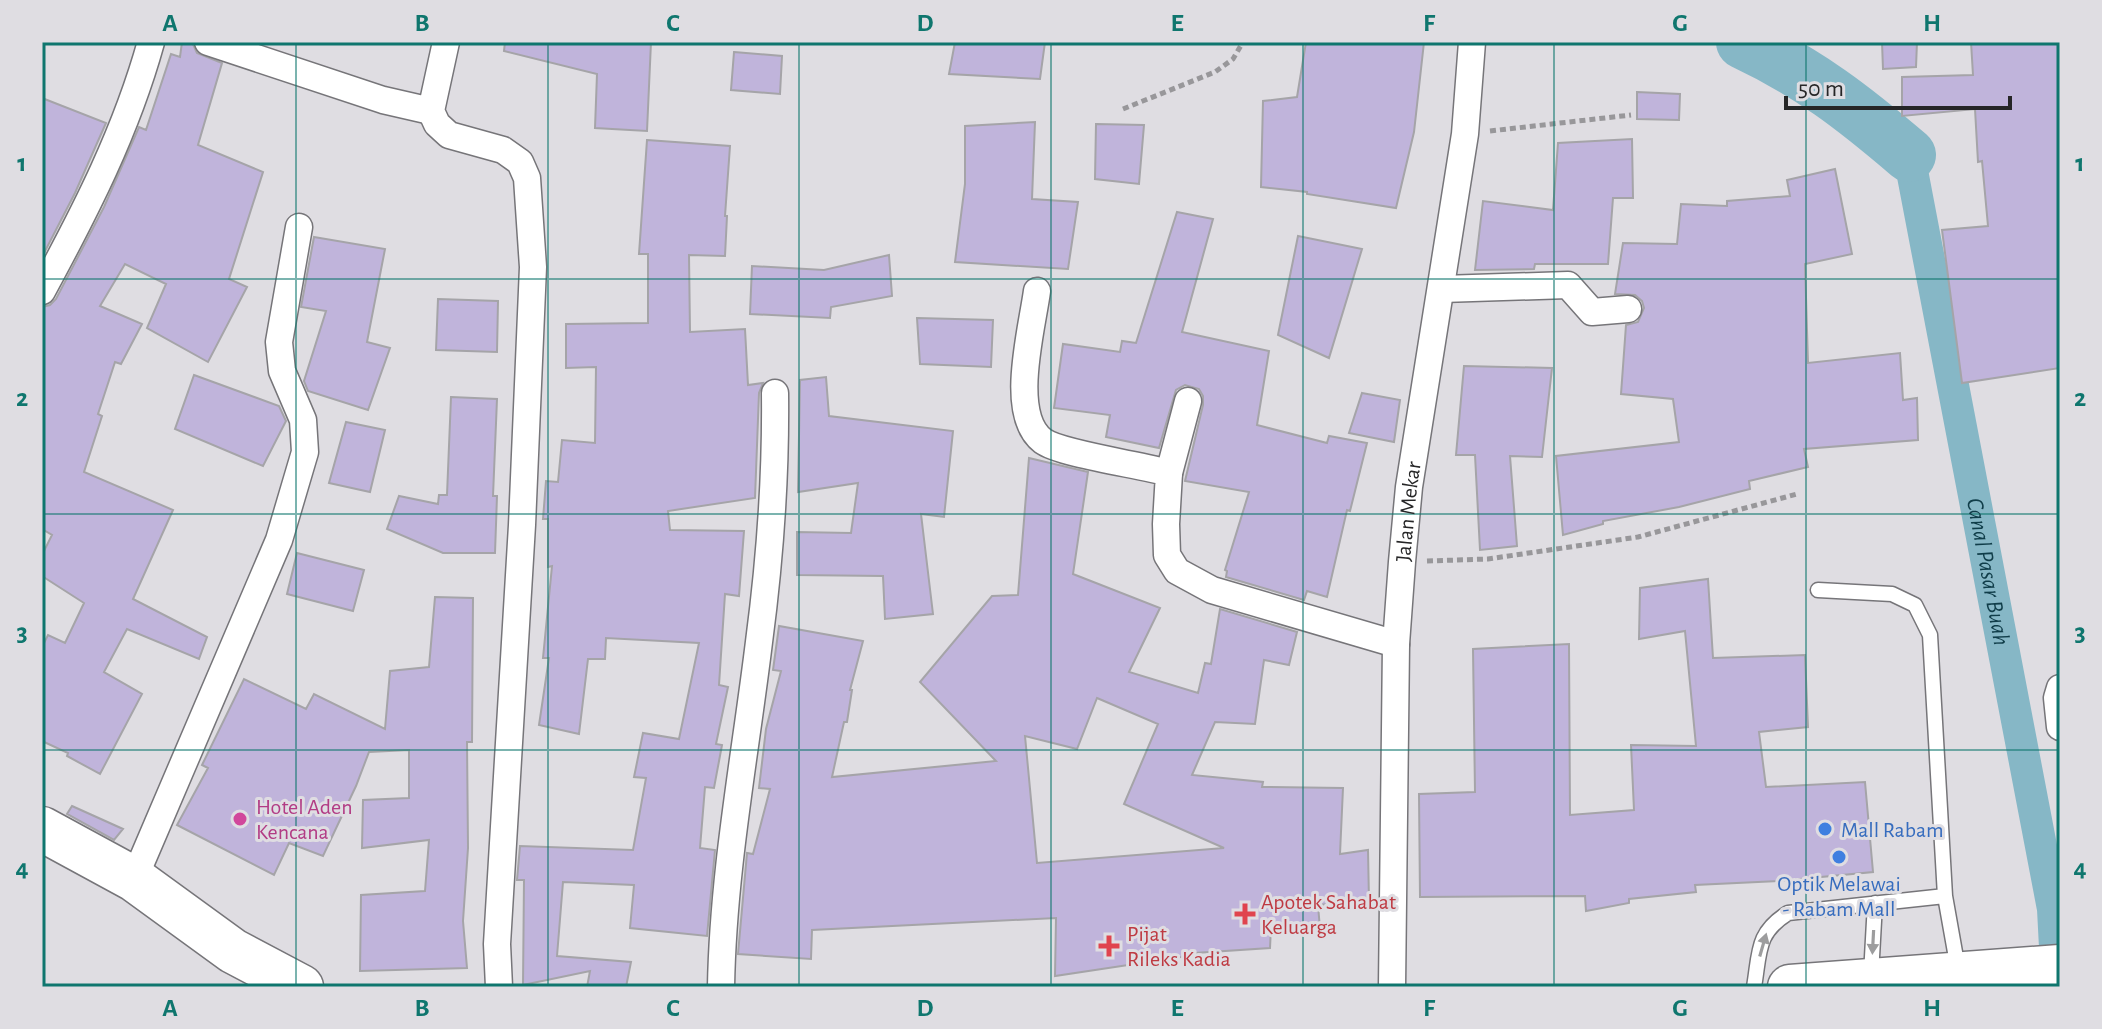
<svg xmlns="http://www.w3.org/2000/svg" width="2102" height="1029" font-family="'Alegreya Sans',sans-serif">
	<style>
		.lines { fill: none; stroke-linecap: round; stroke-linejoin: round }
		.canal { stroke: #86b7c6; stroke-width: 32 }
		.river { stroke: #86b7c6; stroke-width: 54 }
		.building { fill: #c0b4db; stroke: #a5a4a8; stroke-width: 2; fill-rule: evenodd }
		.lane-casing { stroke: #767579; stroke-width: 17 }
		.street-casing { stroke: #767579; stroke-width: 29 }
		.highway-casing { stroke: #767579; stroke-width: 47 }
		.path { stroke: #98979a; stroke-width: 5; stroke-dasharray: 6 4; stroke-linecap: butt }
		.lane { stroke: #fff; stroke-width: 14 }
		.street { stroke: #fff; stroke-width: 26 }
		.highway { stroke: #fff; stroke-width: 44 }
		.oneway { fill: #9d9d9e }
		.grid { fill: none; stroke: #0f766e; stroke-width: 2; stroke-opacity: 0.55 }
		.hotel-dot { fill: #d1479c; stroke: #dfdde2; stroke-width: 3 }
		.shop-dot { fill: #3f7fe0; stroke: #dfdde2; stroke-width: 3 }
		.health-dot { fill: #e0444e; stroke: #dfdde2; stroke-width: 3 }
		.labels { text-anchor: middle; stroke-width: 6; stroke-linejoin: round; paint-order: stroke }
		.street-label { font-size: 22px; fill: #262627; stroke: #dfdde2 }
		.hotel-label { font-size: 22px; fill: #b23c85; stroke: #dfdde2; text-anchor: start }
		.shop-label { font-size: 22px; fill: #366cbe; stroke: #dfdde2; text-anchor: start }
		.health-label { font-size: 22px; fill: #be3a42; stroke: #dfdde2; text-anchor: start }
		.water-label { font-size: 24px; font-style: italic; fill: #103d49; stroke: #dfdde2 }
		.neatline { fill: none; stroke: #0f766e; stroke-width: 3 }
		.grid-label { font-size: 26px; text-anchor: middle; font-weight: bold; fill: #0f766e }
	</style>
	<rect width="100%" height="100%" fill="#dfdde2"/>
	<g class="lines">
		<path class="canal" id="s1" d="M1909 155 2053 909 2057 986"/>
		<path class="river" d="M1743 42C1809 73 1854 108 1909 155"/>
	</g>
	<path class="building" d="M182 42H192L197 53 222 63 198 145 263 172 229 279 247 287 208 362 147 328 166 284 125 264 100 306 142 324 121 364 115 362 98 414 102 416 84 472 173 510 133 599 207 637 199 659 127 629 104 672 142 694 100 774 67 756 68 753 42 741V647L48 635 65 643 84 603 42 576V555L52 535 42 529V307L50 305 56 299 104 207 139 127 146 130 171 54 180 57Z
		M505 42H651L647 131 595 128 597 74 504 51Z
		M955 42H1045L1040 79 949 74Z
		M1306 42H1424L1414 132 1396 208 1307 194V192L1261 187 1263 101 1297 97Z
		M1882 42H1917L1916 67 1883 69Z
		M1971 42H2060V368L1962 383 1942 230 1988 226 1982 161 1978 162 1975 109 1902 116V77L1973 75Z
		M734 52 782 56 780 94 731 90Z
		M1637 92 1680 94 1679 120 1637 119Z
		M42 98 106 123 75 193 42 257Z
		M1035 122 1032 199 1078 202 1068 269 955 262 965 184V126Z
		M1096 124 1144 125 1139 184 1095 179Z
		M1632 139 1633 198H1613L1608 264H1535L1534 269 1475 270 1483 201 1553 210 1558 143Z
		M647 140 730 146 725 216H727L725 256 689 255 690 332 745 329 748 385 763 383 759 393 755 498 668 511 670 530 744 531 739 596 725 594 719 685 728 687 716 744 722 745 714 788 705 787 700 848 715 850 707 936 630 928 634 885 563 882 557 956 631 962 626 987H587L590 971 523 985 524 880H517L520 846 633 850 646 778 634 777 643 733 679 739 699 643 606 638 605 659H588L579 734 539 725 549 658H543L552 566 548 567V519H543L546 481 558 482 562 440 595 443 596 367 566 368V324L648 323V254H639Z
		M1835 169 1852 254 1805 264 1808 363 1900 353 1903 400 1917 398 1918 440 1804 449 1808 467 1749 481 1750 489 1679 507 1603 521V524L1563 535 1556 456 1679 442 1673 399 1621 394 1626 325 1638 322 1644 308 1642 301 1635 295 1615 294 1623 243 1677 244 1681 204 1727 206V201L1790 196 1787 180Z
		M1177 212 1213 219 1182 332 1269 351 1257 425 1327 443 1329 436 1367 443 1350 511 1347 510 1327 597 1307 591 1304 600 1226 577 1227 571 1225 570 1249 492 1185 481 1203 405V396L1199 389 1185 385 1176 390 1159 448 1106 437 1110 415 1054 408 1063 344 1120 352 1122 341 1136 343Z
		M1298 236 1362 249 1329 358 1278 335Z
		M314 237 385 249 367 342 390 348 368 410 308 391 304 381 326 311 301 307Z
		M889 255 892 296 831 307 830 318 750 314 752 266 824 270Z
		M438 299 498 301 497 352 436 350Z
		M917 318 993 320 991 367 920 364Z
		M1464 366 1552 368 1542 457 1510 456 1517 546 1480 550 1475 455H1456Z
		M194 375 279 406 286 421 263 466 175 429Z
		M826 377 829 416 953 431 944 517 921 514 933 614 885 619 883 576 797 575V532L851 533 858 483 798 492 800 380Z
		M1362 393 1400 400 1394 442 1349 433Z
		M451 397 497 399 493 496H497L495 553H443L387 529 399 496 438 504 439 495H447Z
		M346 422 385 430 370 492 329 483Z
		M1029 458 1088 472 1073 574 1160 608 1129 672 1198 693 1205 663 1211 664 1220 609 1297 632 1289 665 1264 660 1255 724 1215 722 1192 775 1263 782 1262 787 1343 788 1340 854 1368 850 1369 901 1318 905 1320 929 1271 927 1270 948 1195 953V955L1055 976 1056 918 812 930 811 959 738 954 747 853 753 854 770 789 759 788 766 729 781 671 773 670 779 626 863 641 850 690H852L847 722H844L832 777 996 761 920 682 992 596 1018 595ZM1097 698 1158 724 1124 804 1224 848 1037 863 1025 736 1077 749Z
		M297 553 364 570 353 611 287 594Z
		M1708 579 1713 658 1805 655 1808 727 1759 732 1766 787 1865 782 1873 872 1779 881 1695 885 1696 892 1629 899V903L1586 911 1585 896 1420 897 1419 794 1475 792 1473 649 1569 644 1570 815 1634 810 1631 745 1696 746 1685 631 1639 639 1640 588Z
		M435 597 473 598 472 742H467L468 848 463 921 467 968 360 971 361 895 425 891 429 840 362 848 363 800 409 798V750L369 752 356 786 323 856 289 843 274 875 177 825 208 768 202 765 244 679 306 709 314 694 385 729 390 671 429 667Z
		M72 806 123 829 114 840 67 814Z"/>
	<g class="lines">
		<g class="lane-casing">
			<path id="lane" d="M1818 590 1892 594 1915 605 1930 635 1945 896 1958 969
				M1871 975 1875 903
				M1754 987C1760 952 1756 933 1788 913L1945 896"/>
		</g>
		<g class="street-casing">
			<g id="street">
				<path d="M208 42 383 100 431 111"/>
				<path d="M446 42 431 111 437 124 449 135 503 150 520 162 527 178 533 267 522 525 497 944 499 987"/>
				<path d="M1442 289 1568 285 1592 312 1628 309"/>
				<path d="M42 291C86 210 126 132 151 42"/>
				<path d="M1037 291C1032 329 1008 415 1043 441 1061 454 1142 465 1169 473L1166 524 1167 555 1177 571 1212 590 1396 644"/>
				<path d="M1169 473 1188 401"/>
				<path d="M2060 688 2057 698 2060 727"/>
				<path d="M134 879 279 540 305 452 303 420 282 371 279 342 299 227"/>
				<path d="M721 987C723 871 745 757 759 642 770 559 776 477 775 393"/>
				<path id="s2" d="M1392 987 1396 644 1402 562 1409 487 1465 134 1472 42"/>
			</g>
		</g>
		<g class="highway-casing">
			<path id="highway" d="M42 829 134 879 233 951 301 987
				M1790 987 2060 967"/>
		</g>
		<path class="path" d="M1123 109 1215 72 1233 59 1243 42
			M1490 131 1631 115
			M1427 561 1488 559 1638 537 1797 494"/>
		<use href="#lane" class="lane"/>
		<use href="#street" class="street"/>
		<use href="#highway" class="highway"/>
	</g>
	<defs><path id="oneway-solid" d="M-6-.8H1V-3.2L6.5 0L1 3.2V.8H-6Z" transform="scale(2)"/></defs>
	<g class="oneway">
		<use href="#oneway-solid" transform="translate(1873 942) rotate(93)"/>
		<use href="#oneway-solid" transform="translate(1763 945) rotate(-74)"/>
	</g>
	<path class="grid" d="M296 42V987M548 42V987M799 42V987M1051 42V987M1303 42V987M1554 42V987M1806 42V987M42 279H2060M42 514H2060M42 750H2060"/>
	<circle class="hotel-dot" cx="240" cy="819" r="8"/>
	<g class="shop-dot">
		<circle cx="1825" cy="829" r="8"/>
		<circle cx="1839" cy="857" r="8"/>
	</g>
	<g class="health-dot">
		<path d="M1241 902h8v8h8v8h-8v8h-8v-8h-8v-8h8z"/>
		<path d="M1105 934h8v8h8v8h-8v8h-8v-8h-8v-8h8z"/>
	</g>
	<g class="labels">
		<g class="street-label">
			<text dy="8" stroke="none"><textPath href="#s2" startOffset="476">Jalan Mekar</textPath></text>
		</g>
		<g class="hotel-label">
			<text x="256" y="814">Hotel Aden<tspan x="256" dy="25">Kencana</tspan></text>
		</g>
		<g class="shop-label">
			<text x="1841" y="837">Mall Rabam</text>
			<text x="1839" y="891" text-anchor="middle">Optik Melawai<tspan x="1839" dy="25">- Rabam Mall</tspan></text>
		</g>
		<g class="health-label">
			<text x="1261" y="909">Apotek Sahabat<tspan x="1261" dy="25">Keluarga</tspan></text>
			<text x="1127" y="941">Pijat<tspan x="1127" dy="25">Rileks Kadia</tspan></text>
		</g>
		<g class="water-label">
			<text dy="8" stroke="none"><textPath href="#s1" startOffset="424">Canal Pasar Buah</textPath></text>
		</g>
	</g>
	<rect width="2102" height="1029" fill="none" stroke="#dfdde2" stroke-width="88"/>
	<path d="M1786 96v12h224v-12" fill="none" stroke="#262627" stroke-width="4"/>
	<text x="1798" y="96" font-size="24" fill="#262627" stroke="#dfdde2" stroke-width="6" paint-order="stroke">50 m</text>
	<rect x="44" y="44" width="2014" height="941" class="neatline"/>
	<g class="grid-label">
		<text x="170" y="31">A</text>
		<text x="422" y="31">B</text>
		<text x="673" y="31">C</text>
		<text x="925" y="31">D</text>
		<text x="1177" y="31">E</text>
		<text x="1429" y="31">F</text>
		<text x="1680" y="31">G</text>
		<text x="1932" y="31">H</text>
		<text x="22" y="171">1</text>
		<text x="2080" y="171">1</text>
		<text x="22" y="406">2</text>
		<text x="2080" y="406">2</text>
		<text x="22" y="641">3</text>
		<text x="2080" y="641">3</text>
		<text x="22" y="876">4</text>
		<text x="2080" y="876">4</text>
		<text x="170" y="1016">A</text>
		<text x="422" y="1016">B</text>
		<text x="673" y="1016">C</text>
		<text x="925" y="1016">D</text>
		<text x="1177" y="1016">E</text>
		<text x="1429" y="1016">F</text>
		<text x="1680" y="1016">G</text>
		<text x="1932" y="1016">H</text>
	</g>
</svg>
